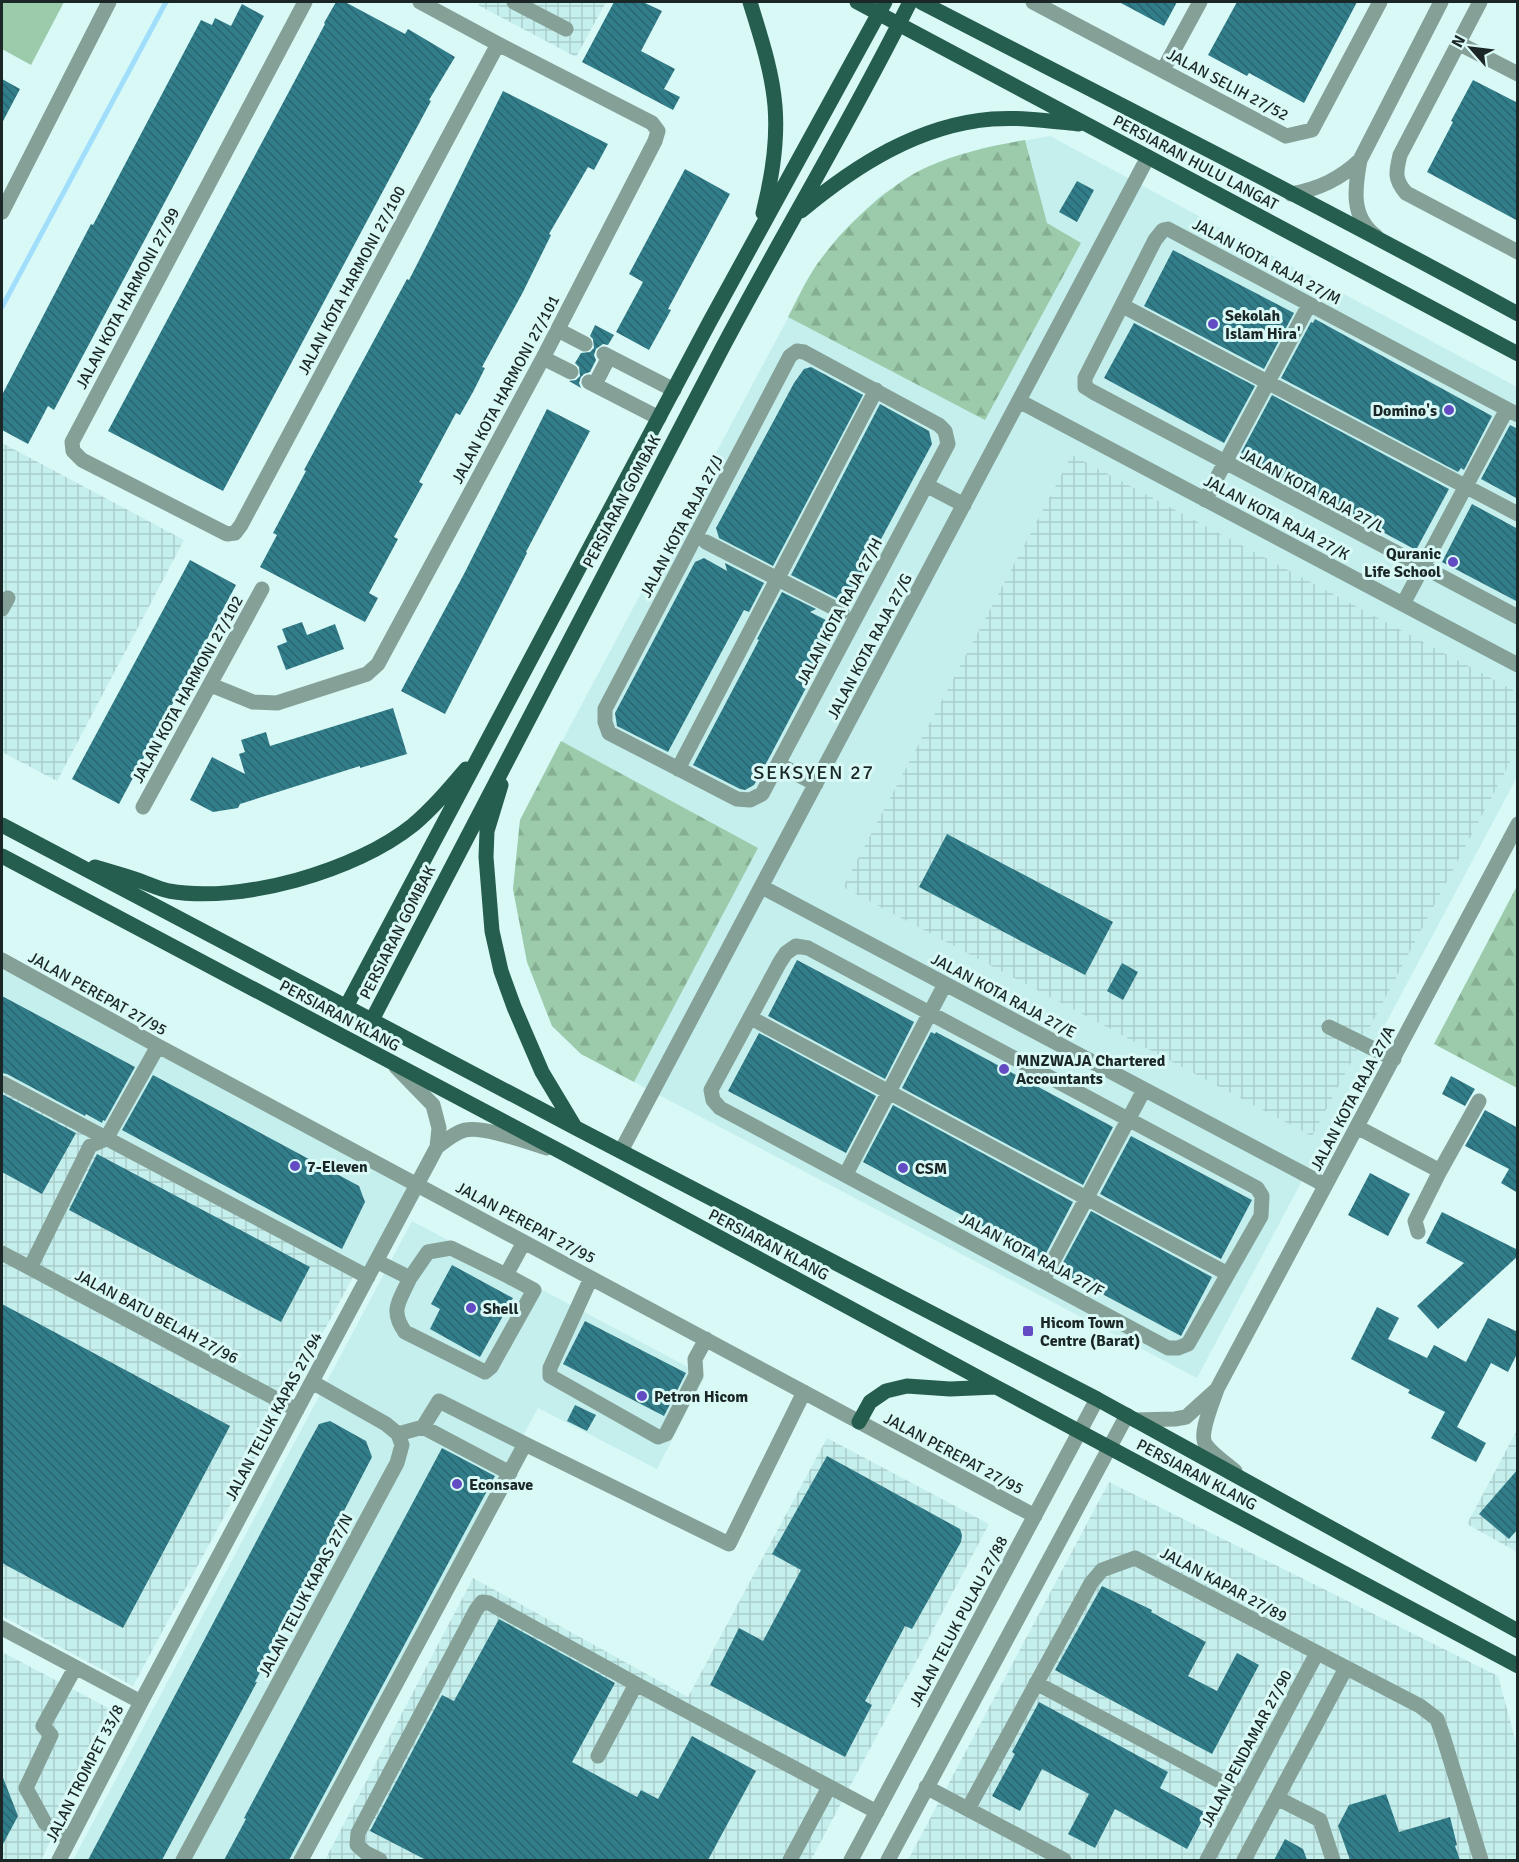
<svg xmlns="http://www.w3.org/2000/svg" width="1519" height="1862" font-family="Signika,sans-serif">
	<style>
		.built { fill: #c5efed }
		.industrial { fill: url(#industrial-grid) }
		.forest { fill: url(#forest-firs) }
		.pitch { fill: #9bcbaa }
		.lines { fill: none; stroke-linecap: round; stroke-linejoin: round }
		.stream { stroke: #a0defc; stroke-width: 5 }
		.building { fill: url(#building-back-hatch) }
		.minor { stroke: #84a097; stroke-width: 15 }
		.major { stroke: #255d4e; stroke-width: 15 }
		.poi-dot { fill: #634bc4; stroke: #d9f9f7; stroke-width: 2 }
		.labels { text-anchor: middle; stroke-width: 6; stroke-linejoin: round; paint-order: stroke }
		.street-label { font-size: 16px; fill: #1b2727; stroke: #d9f9f7 }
		.poi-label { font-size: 16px; font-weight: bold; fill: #1b2727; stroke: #d9f9f7; text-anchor: start }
		.quarter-label { font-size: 20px; letter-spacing: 1.5px; fill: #1b2727; stroke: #d9f9f7 }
	</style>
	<defs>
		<pattern id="industrial-grid" width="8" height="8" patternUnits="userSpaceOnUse" patternTransform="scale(1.5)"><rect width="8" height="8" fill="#c5efed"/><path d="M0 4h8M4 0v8" fill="none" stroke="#a9cdcb"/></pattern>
		<pattern id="forest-firs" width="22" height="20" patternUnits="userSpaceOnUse" patternTransform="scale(1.5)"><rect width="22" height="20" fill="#9bcbaa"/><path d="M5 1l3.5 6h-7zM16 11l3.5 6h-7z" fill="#85ae92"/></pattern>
		<pattern id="building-back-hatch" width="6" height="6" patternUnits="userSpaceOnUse" patternTransform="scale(1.5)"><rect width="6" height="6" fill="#327d8a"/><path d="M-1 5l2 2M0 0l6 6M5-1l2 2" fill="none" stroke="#2a6671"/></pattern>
	</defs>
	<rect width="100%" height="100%" fill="#d9f9f7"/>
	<path class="built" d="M1050 136 1517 387V777L1197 1378 581 1054 552 1026 527 962 513 889 520 820 813 271 839 236 880 196 926 168 982 148Z
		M2 967 407 1187 364 1270 2 1078Z
		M412 1221 705 1376 657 1469 538 1408 296 1860H73Z"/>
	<path class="industrial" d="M480 2H606L576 57 478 5Z
		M2 443 184 540 57 781 2 752Z
		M1072 455 1517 692V749L1312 1136 843 887Z
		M2 1091 353 1277 133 1686 2 1616Z
		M1517 1430V1552L1467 1524Z
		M827 1438 989 1524 811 1860H325L473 1578 688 1697Z
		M1109 1482 1498 1676 1517 1746V1860H908Z
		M2 1652 114 1711 41 1860H2Z"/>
	<path class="forest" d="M1025 140 1047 223 1081 243 985 420 788 317C796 302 803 286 812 272 836 234 886 186 927 167 958 153 991 146 1025 140Z
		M561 741 758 848 634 1082 581 1054 552 1026 527 962 513 889 520 820Z
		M1517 886V1088L1434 1044Z"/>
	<path class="pitch" d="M2 2H64L31 65 2 49Z"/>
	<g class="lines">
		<path class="stream" d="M2 307 166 2"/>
	</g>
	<path class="building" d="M336 2H345L405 34 408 29 455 57 429 100 431 101 223 491 108 431 325 24 324 23Z
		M614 2H643L662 11 641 51 675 69 664 89 680 97 673 110 582 62Z
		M1119 2H1177L1164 26Z
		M1237 2H1357L1304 103 1249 73 1247 76 1208 55Z
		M242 4 264 16 54 410 48 406 28 444 2 430V395L91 224 93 225 201 20 212 25 215 18 231 26Z
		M2 79 20 89 2 123Z
		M1473 80 1518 103V221L1427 172 1453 122 1451 121Z
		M503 91 608 144 594 170 588 167 549 234 551 235 523 292 482 367 485 368 473 392 460 415 456 413 419 482 423 484 394 537 398 539 369 593 378 598 365 622 260 567 277 535 273 533 306 471 304 470 407 279 409 280 434 231Z
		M685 169 730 194 668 309 671 310 649 350 616 332 643 282 629 274Z
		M1077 181 1094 190 1077 222 1059 212Z
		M1173 250 1294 313 1264 369 1144 306Z
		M1315 319 1492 416 1464 470 1461 468 1458 472 1281 378 1311 322 1313 323Z
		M1134 323 1255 386 1224 443 1104 378Z
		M595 325 614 335 608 345 603 344 596 349 594 355 596 360 590 372 584 374 581 377 579 383 581 388 569 381 576 380 580 376 579 367 575 363 581 353 590 352 594 348 593 339 590 336Z
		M811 367 863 395 773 566 719 538 716 528 794 383 804 369Z
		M1272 395 1449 489 1416 550 1245 458 1246 455 1241 453Z
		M880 404 929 431 932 444 850 597 840 600 791 575Z
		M547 409 590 431 526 552 527 553 445 714 401 691 464 574Z
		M1510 425 1518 429V499L1481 479Z
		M1472 504 1518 529V602L1442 562Z
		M704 558 727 571 725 563 764 583 749 612 744 610 668 752 617 726 615 713 695 562Z
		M190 560 236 585 119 804 72 779Z
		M782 592 816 609 810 612 834 624V635L760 775 754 785 745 790 740 789 693 765 759 640 757 639Z
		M302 622 307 635 335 624 344 649 286 670 277 646 287 642 282 629Z
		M393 708 407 754 360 768V766L284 790 240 804 238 808 213 812 190 800 212 757 245 774 239 754 245 752 241 740 266 732 270 746Z
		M947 834 1113 922 1085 975 919 887Z
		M797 960 914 1022 885 1079 768 1016Z
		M1122 963 1138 972 1123 1000 1107 991Z
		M2 996 135 1067 105 1121 103 1120 102 1123 86 1114 85 1116 7 1074 2 1073Z
		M931 1032 935 1034 936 1032 1113 1127 1083 1185 902 1088Z
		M759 1033 876 1096 846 1153 728 1091Z
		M153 1075 359 1186 365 1202 342 1249 122 1130Z
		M1451 1076 1475 1089 1465 1106 1442 1094Z
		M2 1094 76 1133 42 1194 2 1172Z
		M893 1105 1073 1202 1043 1259 863 1162Z
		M1485 1110 1518 1128V1193L1501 1183 1509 1169 1465 1146Z
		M1131 1136 1252 1200 1221 1259 1100 1194Z
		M97 1154 310 1267 281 1322 69 1210Z
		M1370 1173 1410 1194 1388 1236 1348 1215Z
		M1091 1211 1212 1277 1181 1336 1061 1272 1063 1269 1060 1268Z
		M1442 1212 1518 1250V1256L1438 1329 1417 1306 1464 1263 1426 1243Z
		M452 1265 513 1298 480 1357 430 1329 440 1309 431 1304Z
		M2 1304 230 1426 123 1628 2 1563Z
		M1377 1307 1399 1318 1388 1339 1427 1358 1434 1345 1466 1362 1488 1318 1518 1332V1352L1508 1372 1491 1363 1457 1427 1486 1443 1476 1462 1431 1438 1445 1412 1408 1393 1410 1390 1351 1359Z
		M585 1321 686 1373 664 1416 563 1364Z
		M575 1405 596 1415 587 1431 567 1421Z
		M330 1421 366 1441 372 1457 255 1682H257L162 1860H88L304 1451 319 1424Z
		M442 1448 495 1476 289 1860H224L246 1819 244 1818Z
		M827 1456 960 1529 962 1535 961 1542 912 1629 905 1626 865 1701 872 1705 845 1757 710 1685 739 1628 763 1641 801 1570 772 1554Z
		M1518 1469V1529L1509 1539 1479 1514Z
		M1102 1586 1152 1610 1151 1612 1206 1642 1188 1676 1217 1691 1237 1653 1259 1665 1212 1754 1055 1670Z
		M499 1619 615 1683 572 1762 637 1797 641 1790 658 1799 692 1736 756 1771 708 1860H426L370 1831 442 1695 454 1701Z
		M1039 1702 1168 1772 1160 1788 1206 1813 1187 1849 1115 1809 1095 1848 1068 1834 1089 1794 1042 1769 1020 1811 992 1796 1015 1754 1012 1752Z
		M2 1775 18 1816 2 1846Z
		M1386 1794 1399 1832 1450 1817 1457 1845 1455 1846 1460 1860H1350L1338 1826 1349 1805Z
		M1285 1839 1303 1849 1307 1860H1274Z"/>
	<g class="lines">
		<path class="minor" d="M305 2 72 442 73 451 82 460 227 534 235 533 241 525 498 44
			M514 2 566 29
			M1033 2 1286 136 1312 130 1380 2
			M1480 2 1400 155C1396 172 1394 179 1406 193L1518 252
			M1458 43 1518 74
			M1163 70 1200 2
			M1291 194C1319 189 1340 179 1360 160
			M2 212 109 2
			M1376 236C1350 217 1355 187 1360 160L1441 2
			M1123 306 1518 514
			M558 330 585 344
			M797 351 804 352 939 425 945 431 948 444 762 794 750 800 737 799 609 733 605 722V709L790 356Z
			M604 354 674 390
			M543 358 571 372
			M589 382 659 418
			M595 384 609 357
			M1019 401 1518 665
			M1518 415 1168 229 1163 230 1155 240 1085 378V387L1093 392 1518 617
			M926 485 964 505
			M1205 500 1309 305
			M706 542 842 612
			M1403 604 1507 409
			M2 609 8 598
			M211 685 253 702 277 703 367 674 378 664 543 358 655 141 658 131 652 123 498 44 420 2
			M778 764 816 784
			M678 769 876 390
			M143 807 262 589
			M762 887 1325 1185
			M796 946 808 948 1257 1188 1262 1196 1261 1216 1188 1344 1178 1348H1168L720 1108 713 1100 711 1090 780 962 786 953Z
			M2 960 158 1046 1035 1516
			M751 1018 1228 1274
			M1329 1027 1394 1059
			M2 1083 368 1277
			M1357 1127 1440 1171
			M437 1147C445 1141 454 1133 465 1130 484 1126 527 1142 547 1148
			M621 1151 1148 157
			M846 1174 945 984
			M1418 1232 1415 1221 1440 1171 1479 1101
			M2 1253 297 1410
			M376 1261 410 1278 428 1252 451 1248 506 1275 524 1242
			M30 1268 90 1146 106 1139 158 1046
			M410 1278C400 1300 389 1310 405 1332L485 1372 491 1367 534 1290 506 1275
			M591 1278 550 1368V1376L658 1437 666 1434 696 1375 695 1359 706 1339
			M1043 1280 1144 1090
			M1135 1420 1175 1419 1186 1417 1217 1389
			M398 1434 423 1427 510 1473
			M525 1444 729 1544 804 1392
			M1235 1471C1226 1463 1213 1455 1206 1445 1198 1435 1213 1402 1217 1389L1518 824
			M2 1628 141 1702
			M1036 1683 1242 1793
			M598 1756 636 1684
			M926 1787 1064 1860
			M1277 1798 1320 1820 1333 1860
			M968 1809 1091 1583 1102 1570 1135 1558 1420 1706 1437 1719 1443 1736 1481 1860
			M69 1840 45 1823 26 1788 51 1735 43 1726 75 1668
			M59 1860 141 1702 437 1147 439 1128 433 1105 396 1067
			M183 1860 397 1463 402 1445 398 1434 386 1424 312 1382
			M301 1860 525 1444 439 1401 423 1427
			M380 1860 366 1853 357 1845 358 1833 476 1610 482 1602 489 1603 636 1684 877 1812
			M790 1860 829 1787
			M851 1860 1097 1399
			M888 1860 1127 1415
			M1207 1860 1317 1653
			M1244 1860 1346 1668"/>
		<path class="major" d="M750 2C760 35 772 70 775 106 778 142 772 178 763 213
			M857 2 1518 354
			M921 2C1120 105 1321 206 1518 314
			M801 211C856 165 919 125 992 119 1022 117 1050 121 1079 124
			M501 785 487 831 486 857 492 931 501 971 514 1007 542 1072 575 1127
			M2 825 576 1128 1097 1399 1518 1631
			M2 856 567 1155 996 1387 1518 1666
			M95 867C111 872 127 876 143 882 151 885 160 889 169 891 241 904 356 871 413 825 433 808 449 789 466 769
			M346 1007 709 323 885 2
			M372 1020C486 799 600 578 717 358 780 238 850 123 910 2
			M859 1422 870 1402 886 1391 907 1386 950 1389 996 1387"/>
	</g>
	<g class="poi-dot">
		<circle cx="1213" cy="324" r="6"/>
		<circle cx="1449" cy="410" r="6"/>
		<circle cx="1453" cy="562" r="6"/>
		<circle cx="1004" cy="1069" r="6"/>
		<circle cx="295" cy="1166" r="6"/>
		<circle cx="903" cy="1168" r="6"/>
		<circle cx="471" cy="1308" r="6"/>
		<rect x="1022" y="1325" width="12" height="12" rx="3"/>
		<circle cx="642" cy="1396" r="6"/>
		<circle cx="457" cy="1484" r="6"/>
	</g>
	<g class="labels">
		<g class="street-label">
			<text transform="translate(1228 84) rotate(28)" y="6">JALAN SELIH 27/52</text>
			<text transform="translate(1196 162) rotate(28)" y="6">PERSIARAN HULU LANGAT</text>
			<text transform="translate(1267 261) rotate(28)" y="6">JALAN KOTA RAJA 27/M</text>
			<text transform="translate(351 280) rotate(-62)" y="6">JALAN KOTA HARMONI 27/100</text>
			<text transform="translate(127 298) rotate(-62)" y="6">JALAN KOTA HARMONI 27/99</text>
			<text transform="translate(505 389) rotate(-62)" y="6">JALAN KOTA HARMONI 27/101</text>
			<text transform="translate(1313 490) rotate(28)" y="6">JALAN KOTA RAJA 27/L</text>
			<text transform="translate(621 501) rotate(-62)" y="6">PERSIARAN GOMBAK</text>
			<text transform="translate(1277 517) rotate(28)" y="6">JALAN KOTA RAJA 27/K</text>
			<text transform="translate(681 526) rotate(-62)" y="6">JALAN KOTA RAJA 27/J</text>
			<text transform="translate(839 611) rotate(-62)" y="6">JALAN KOTA RAJA 27/H</text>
			<text transform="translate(869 646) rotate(-62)" y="6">JALAN KOTA RAJA 27/G</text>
			<text transform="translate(187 689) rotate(-61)" y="6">JALAN KOTA HARMONI 27/102</text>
			<text transform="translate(397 932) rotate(-63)" y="6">PERSIARAN GOMBAK</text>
			<text transform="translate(98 993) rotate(29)" y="6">JALAN PEREPAT 27/95</text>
			<text transform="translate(1004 995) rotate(28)" y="6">JALAN KOTA RAJA 27/E</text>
			<text transform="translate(340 1015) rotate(28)" y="6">PERSIARAN KLANG</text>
			<text transform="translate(1352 1098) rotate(-62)" y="6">JALAN KOTA RAJA 27/A</text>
			<text transform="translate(526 1222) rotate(28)" y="6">JALAN PEREPAT 27/95</text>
			<text transform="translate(769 1244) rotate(28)" y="6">PERSIARAN KLANG</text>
			<text transform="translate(1032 1254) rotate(28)" y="6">JALAN KOTA RAJA 27/F</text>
			<text transform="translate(157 1316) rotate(28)" y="6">JALAN BATU BELAH 27/96</text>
			<text transform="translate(273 1416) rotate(-62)" y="6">JALAN TELUK KAPAS 27/94</text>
			<text transform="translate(954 1453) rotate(28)" y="6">JALAN PEREPAT 27/95</text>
			<text transform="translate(1197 1474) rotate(28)" y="6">PERSIARAN KLANG</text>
			<text transform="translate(1224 1584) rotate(28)" y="6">JALAN KAPAR 27/89</text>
			<text transform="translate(305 1595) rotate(-62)" y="6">JALAN TELUK KAPAS 27/N</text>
			<text transform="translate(958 1621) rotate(-62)" y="6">JALAN TELUK PULAU 27/88</text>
			<text transform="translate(1246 1748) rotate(-62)" y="6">JALAN PENDAMAR 27/90</text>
			<text transform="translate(84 1773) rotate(-63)" y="6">JALAN TROMPET 33/8</text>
		</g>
		<g class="poi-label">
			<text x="1225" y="321">Sekolah<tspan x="1225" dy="18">Islam Hira'</tspan></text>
			<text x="1437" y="416" text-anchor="end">Domino's</text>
			<text x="1441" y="559" text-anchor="end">Quranic<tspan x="1441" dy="18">Life School</tspan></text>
			<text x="1016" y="1066">MNZWAJA Chartered<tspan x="1016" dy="18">Accountants</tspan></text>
			<text x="307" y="1172">7-Eleven</text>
			<text x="915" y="1174">CSM</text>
			<text x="483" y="1314">Shell</text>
			<text x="1040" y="1328">Hicom Town<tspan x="1040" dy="18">Centre (Barat)</tspan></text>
			<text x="654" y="1402">Petron Hicom</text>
			<text x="469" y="1490">Econsave</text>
		</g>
		<g class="quarter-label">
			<text x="814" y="779">SEKSYEN 27</text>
		</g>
	</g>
	<rect width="1519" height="1862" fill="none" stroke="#1b2727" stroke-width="6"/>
	<g transform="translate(1471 48) rotate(298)" stroke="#d9f9f7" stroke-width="4.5" paint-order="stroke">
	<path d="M0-4.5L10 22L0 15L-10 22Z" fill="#1b2727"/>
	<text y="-9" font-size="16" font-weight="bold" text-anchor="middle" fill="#1b2727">N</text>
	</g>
</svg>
